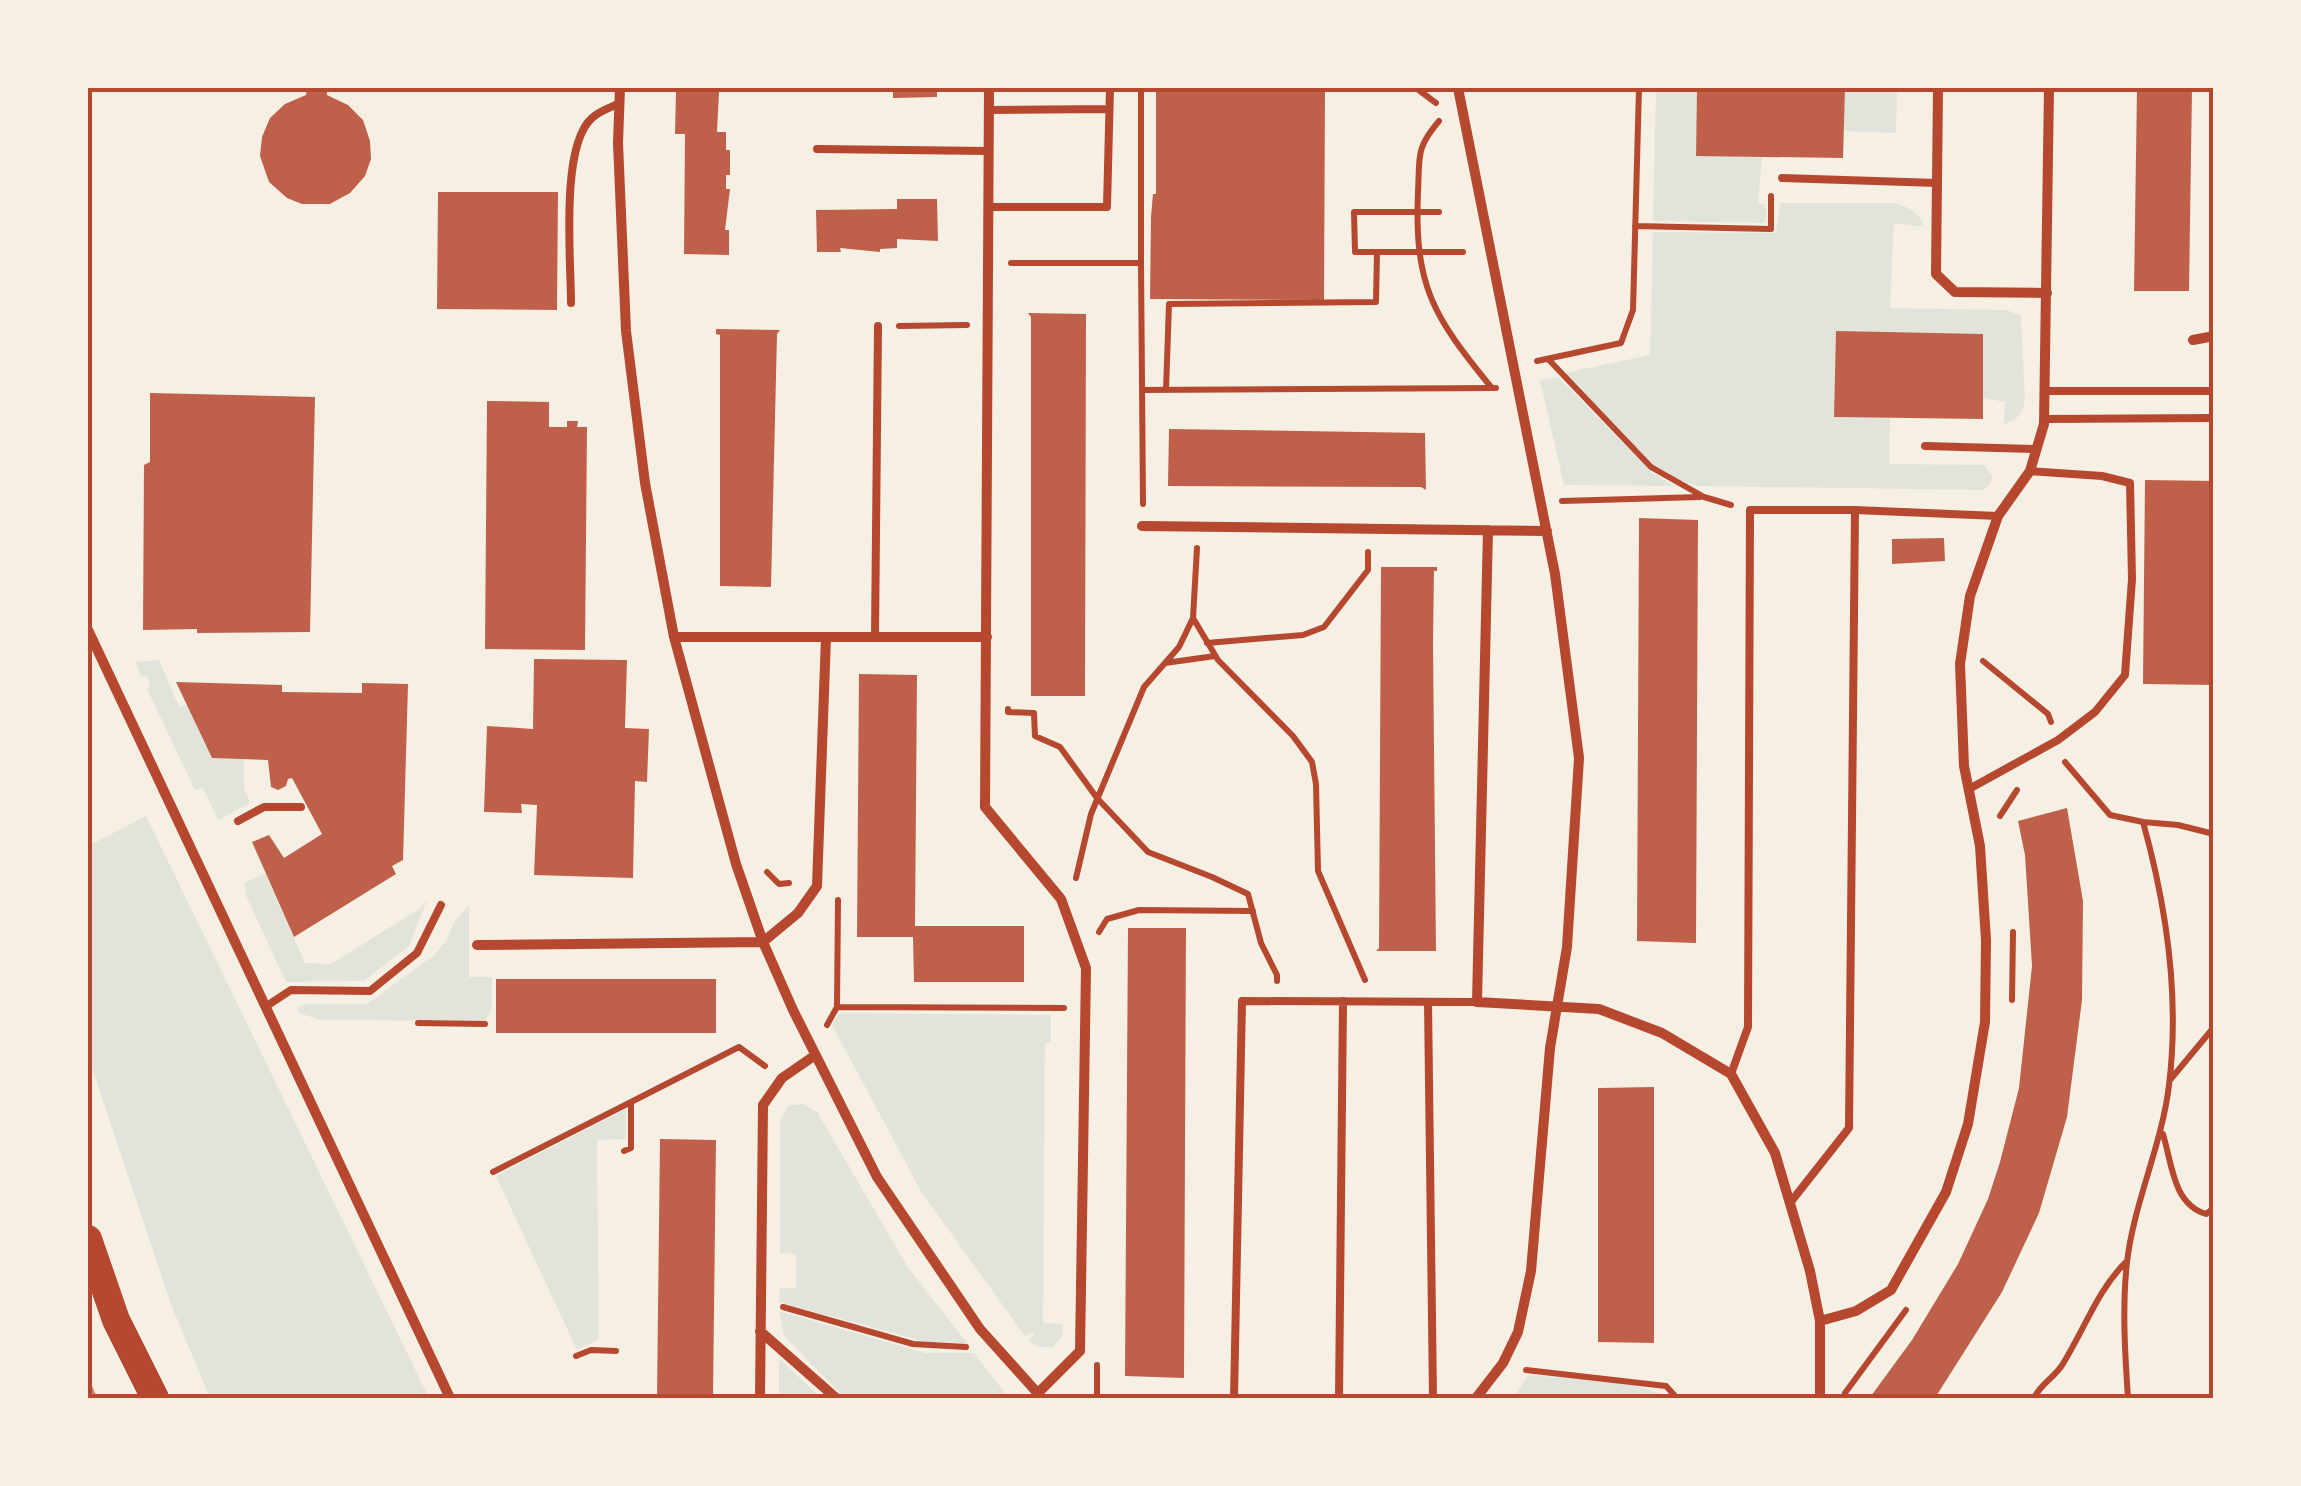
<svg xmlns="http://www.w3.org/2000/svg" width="2301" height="1486" font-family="Montserrat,sans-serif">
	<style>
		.green { fill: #e2e4dc }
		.building { fill: #bf614a }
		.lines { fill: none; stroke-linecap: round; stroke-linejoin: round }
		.path { stroke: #b5482f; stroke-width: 6 }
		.service { stroke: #b5482f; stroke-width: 8 }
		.minor { stroke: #b5482f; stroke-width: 10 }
		.trunk { stroke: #b5482f; stroke-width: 28 }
		.rail { stroke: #cf8b77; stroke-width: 8 }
		.neatline { fill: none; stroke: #b5482f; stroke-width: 4 }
	</style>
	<rect width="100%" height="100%" fill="#f6efe4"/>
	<path class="green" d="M1675 88H1697L1696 155 1762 157 1758 204H1764L1767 213 1764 223 1653 221 1656 91 1674 92Z
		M1845 88H1897L1896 133 1843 131Z
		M1780 203H1894C1908 207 1920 212 1924 227L1894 223 1890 308 2007 310 2021 316 2025 400C2022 414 2018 420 2004 424L2005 402 1983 398 1982 334 1836 332 1834 416 1890 418 1889 464 1984 465 1992 476 1990 484 1983 490 1698 486 1681 481 1654 465 1565 373 1650 355 1653 232 1776 233Z
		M1558 377 1654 474 1675 486 1564 485 1540 380Z
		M159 660 179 707 187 705 212 758 244 759V788L250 803 218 820 203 788 195 790 147 689 150 687 147 676 141 677 136 662Z
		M146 816 429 1398H210L172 1307 88 1056V846Z
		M265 873 305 963 331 964 419 909 427 900 409 946 364 981 286 982 247 898 244 883Z
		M469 905V977H492L491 1010 485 1021 320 1020 299 1013 297 1008 305 1004H367L434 955 447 940 454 922Z
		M839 1013 1051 1015V1043H1045L1043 1323 1063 1324 1062 1337 1052 1347H1038L1028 1341 1034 1335 1031 1332 1025 1336 922 1193 832 1025Z
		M803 1104 817 1112 909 1269 968 1344 926 1342 779 1302 780 1288H796V1254L780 1253V1121L788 1106Z
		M626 1109V1139L597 1140 599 1339 577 1350 496 1176Z
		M779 1311 925 1353H974L1009 1398H845L784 1336Z
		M779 1358 821 1398H779Z
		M1528 1375C1570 1379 1632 1377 1668 1398H1513Z"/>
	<path class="building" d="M307 88H327V95L348 105 363 120 370 141 371 159 365 176 350 193 330 204H302L287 198 269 182 260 156 262 137 270 118 285 104 306 95Z
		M893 88H937V97L893 98Z
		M1156 88H1325L1324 300 1150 299 1151 217 1153 194H1156Z
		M1697 88H1845L1843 158 1696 156Z
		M2137 88H2192L2189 291H2134Z
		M676 92H719L717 132H726V150H730V175H726V189H730L725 230H729V255L684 254 685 134H675Z
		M438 192H558L557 310 437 309Z
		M897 199H937L938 241 897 239V248L880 249V252L840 248 841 252H817L816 210 897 209Z
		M1028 313 1086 314 1085 696H1031V317Z
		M716 329 780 330 777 334 771 587 720 586V335L716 334Z
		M1836 331 1983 334V419L1834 417Z
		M150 393 315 397 310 632 197 633V629L143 630 144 465 150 462Z
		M487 401 549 402V427H567V421H578L577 427H587L585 650 485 649Z
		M1169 429 1425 433 1426 490 1421 487 1168 486Z
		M2145 480 2214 481V685L2143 684Z
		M1639 518 1698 520 1696 943 1637 941Z
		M1944 538 1945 561 1892 564V539Z
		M1381 567H1437V571H1434L1433 642 1436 951H1376L1379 948Z
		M534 659 627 660 625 728 649 729 647 782 635 781 633 878 534 875 537 805 521 804 522 813 484 812 487 726 533 729Z
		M859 674 917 675 915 926H1024V982H914L913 937H857Z
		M176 682 282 685V692L362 693V683L408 684 403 860 392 866 396 874 294 937 252 842 269 835 284 858 322 834 292 778 288 779 286 786 278 790 271 787 268 760 212 758Z
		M2067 808 2083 901 2082 1000 2067 1117 2039 1213 2002 1292 1935 1398H1874L1871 1396 1912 1340 1958 1264 1988 1199 2000 1162 2019 1088 2032 966 2025 855 2018 821Z
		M1128 928H1186L1184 1378 1125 1376Z
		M496 979H716V1033H496Z
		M1654 1087V1343L1598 1342V1088Z
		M660 1139 716 1140 713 1398H657Z"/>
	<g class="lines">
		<path class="path" d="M1141 88V263
			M1416 88 1436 103
			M1439 121C1415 149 1420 157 1418 192 1414 286 1433 316 1491 387
			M1439 212H1354L1355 252H1463
			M1635 226 1771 229V196
			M1011 263H1141L1143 504
			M899 326 967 325
			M1549 360 1651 467 1704 497 1731 505
			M1537 361 1621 343 1633 310 1639 88
			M1142 390 1496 388
			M1166 390 1169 304 1376 302 1377 252
			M1562 501 1700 497
			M1197 548 1193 618 1218 660 1293 736 1312 762 1316 784 1318 871 1365 980
			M1207 643 1303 635 1324 627 1368 570V552
			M1983 661 2048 714 2051 722
			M1165 663 1215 656
			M1008 709V712L1034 713 1035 736 1060 747 1097 798 1148 852 1212 877 1248 894 1261 943 1277 975V981
			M2065 762 2110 815 2143 822C2167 908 2180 996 2169 1085 2162 1145 2134 1202 2127 1262 2122 1307 2125 1354 2128 1398
			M2000 816 2017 790
			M2143 822 2178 825 2214 834
			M767 872 779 884 789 883
			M1076 878 1091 814 1144 687 1179 647 1193 618
			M1099 932 1107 919 1139 910 1253 911
			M2012 1000 2013 932
			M837 1007 1064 1008
			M418 1023 485 1024
			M827 1025 837 1007 838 900
			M2170 1080 2214 1027
			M2163 1134C2172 1164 2173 1204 2206 1214L2214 1208
			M624 1151 631 1148V1102L739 1047 765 1066
			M493 1172 631 1102
			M783 1307 913 1344 966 1347
			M576 1356 591 1350 616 1351
			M1097 1365V1398
			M1526 1370 1666 1386 1677 1398
			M1845 1393 1906 1310
			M2034 1398C2041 1383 2056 1377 2064 1362 2085 1328 2098 1289 2127 1261"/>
		<path class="service" d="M989 110 1109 109
			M817 149 989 151
			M1782 178 1937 183
			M989 207H1107L1110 88
			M571 303C571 260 560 146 592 118 599 111 612 107 620 103
			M2044 391H2214
			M2044 419 2214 418
			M1925 446 2037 449
			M875 636 878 326
			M1969 789 2058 740 2095 712 2125 675 2132 579 2130 483 2102 476 2030 471
			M238 821 264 807H301
			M1428 1002 1433 1398
			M265 1007 291 990 370 991 417 953 441 905
			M1731 1074 1748 1027 1750 510H1855
			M1790 1203 1849 1128 1855 510 1998 516
			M1234 1398 1242 1001 1477 1002
			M1339 1398 1343 1001"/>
		<path class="minor" d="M620 88 618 143 626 331 645 483 674 637 736 864 763 942 793 1010 877 1177 980 1329 1042 1398
			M989 88 985 807 1061 899 1086 968 1080 1351 1038 1393
			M1458 88 1555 574 1579 758 1567 947 1550 1048 1531 1271 1518 1332 1503 1363 1476 1398
			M1938 88 1936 274 1955 292 2047 293
			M2193 340 2214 336
			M1142 526 1547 531
			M1488 530 1477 1002 1599 1009 1662 1033 1731 1074 1775 1153 1810 1271 1820 1321V1398
			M88 630 450 1398
			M674 637H987
			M477 945 763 942 798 913 817 886 826 637
			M1820 1321 1856 1311 1891 1290 1946 1192 1968 1124 1985 1022 1986 940 1980 846 1964 766 1960 664 1970 596 1998 516 2030 471 2044 424 2049 88
			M760 1331 836 1398
			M760 1398 763 1105 782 1078 814 1056"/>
		<path class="trunk" d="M88 1239 116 1320 155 1398"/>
		<path class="rail" d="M88 1387 93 1398"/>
	</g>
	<rect width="2301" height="1486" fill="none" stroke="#f6efe4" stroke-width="180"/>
	<rect x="90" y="90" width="2121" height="1306" class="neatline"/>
</svg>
